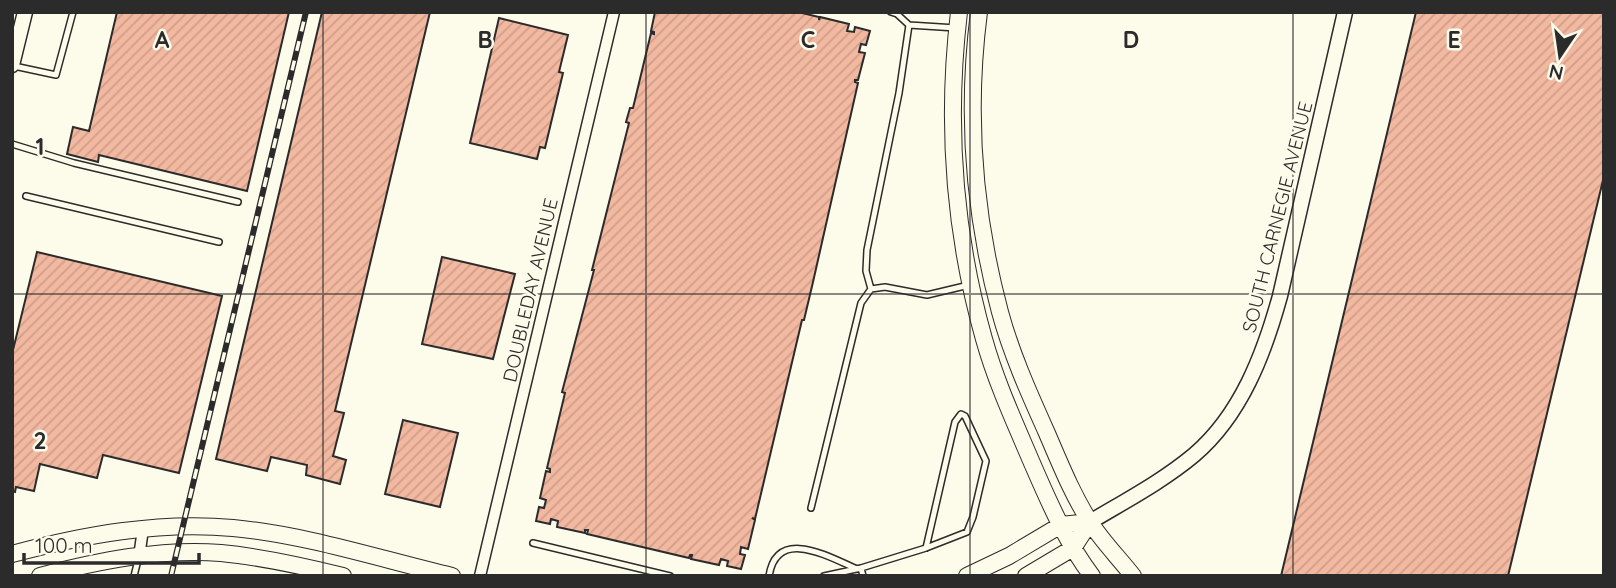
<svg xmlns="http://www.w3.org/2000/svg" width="1616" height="588" font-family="Quicksand,sans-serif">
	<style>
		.building { fill: url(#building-hatch); stroke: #2b2b2b; stroke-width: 2 }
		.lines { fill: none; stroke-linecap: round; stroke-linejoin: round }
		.service-casing { stroke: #2b2b2b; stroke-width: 8 }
		.minor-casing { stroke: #2b2b2b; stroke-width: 13 }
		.tertiary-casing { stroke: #2b2b2b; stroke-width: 17 }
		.secondary-casing { stroke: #2b2b2b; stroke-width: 18 }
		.service { stroke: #fdfbea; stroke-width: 5 }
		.minor { stroke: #fdfbea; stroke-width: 10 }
		.tertiary { stroke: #fdfbea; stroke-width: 14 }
		.secondary { stroke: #fdfbea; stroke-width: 16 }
		.rail-casing { stroke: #2b2b2b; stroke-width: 6 }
		.rail { stroke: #fdfbea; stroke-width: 3.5; stroke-dasharray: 10; stroke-linecap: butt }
		.grid { fill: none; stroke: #2b2b2b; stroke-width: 2; stroke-opacity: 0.55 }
		.labels { text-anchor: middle; stroke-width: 5; stroke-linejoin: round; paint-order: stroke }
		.street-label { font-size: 19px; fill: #2b2b2b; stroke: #fdfbea }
		.grid-label { font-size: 23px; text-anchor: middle; font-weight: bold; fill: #2b2b2b; stroke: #fdfbea; stroke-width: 5; stroke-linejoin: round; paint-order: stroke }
	</style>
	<defs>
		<pattern id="building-hatch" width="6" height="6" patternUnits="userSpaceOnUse" patternTransform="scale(1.75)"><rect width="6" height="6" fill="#f2b8a0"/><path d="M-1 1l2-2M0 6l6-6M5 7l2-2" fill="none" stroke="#d09e8a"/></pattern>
	</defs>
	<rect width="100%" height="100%" fill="#fdfbea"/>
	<path class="building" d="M117 12H289L247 191 99 155 98 162 67 154 73 127 89 131Z
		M322 12H430L335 411 344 413 333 456 346 460 340 484 306 475 307 465 271 457 267 471 216 459Z
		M655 12H798L819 17V20L820 17 849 24 847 31 854 32 855 27 870 31 866 45 861 44 859 52 865 53 858 80H855V82L858 83 813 282 804 320H802L755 519 752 518 755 520 748 549 741 547 740 554 745 555 741 569 727 566 728 561 721 559 719 565 691 559 692 555H690L689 558 587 534 588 530H585V533L557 527 558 521 551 519 550 524 536 521 539 507 544 508 546 500 540 498 546 471 550 472V469L547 468 565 393 562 392 594 270H592L629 123 626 122 630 108H633L651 33 654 34V32L651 31Z
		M1416 12H1604V176L1508 576H1281Z
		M499 18 568 35 559 72 563 73 545 148 540 147 537 159 470 143Z
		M37 252 222 296 179 473 103 455 97 478 40 464 34 491 16 487 15 492 12 491V354Z
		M442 257 515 274 493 359 422 344Z
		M403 420 458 433 440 507 385 494Z"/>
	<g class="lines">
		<g class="service-casing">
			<path id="service" d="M891 12 897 14 909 25 956 28
				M14 66 56 75 73 12
				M12 144 74 163 238 202
				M26 196 219 242
				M871 289 866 271 867 250 899 93 909 25
				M811 508 861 303 871 289 885 287 927 295 969 285
				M533 543 670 576
				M861 568 926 548 967 532 973 517 986 461 965 416 961 414 955 422 926 548
				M134 576 138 560
				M769 576C777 527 827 556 857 569
				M824 576 861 568 863 576"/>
		</g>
		<g class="minor-casing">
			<path id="minor" d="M139 557 143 529
				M480 576 614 12"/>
		</g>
		<g class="tertiary-casing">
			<path id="tertiary" d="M12 65 25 12
				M1090 522C1125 501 1163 481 1194 455 1241 415 1264 354 1280 296L1345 12"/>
		</g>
		<g class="secondary-casing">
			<path id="secondary" d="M959 12C946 122 954 233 984 339 996 382 1015 423 1032 463 1049 502 1066 542 1092 576
				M979 12C966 112 974 215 1000 312 1011 353 1029 393 1046 431 1059 461 1072 494 1090 522 1102 541 1119 558 1133 576
				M12 554C83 535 159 521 233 528 307 535 380 559 452 576
				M40 576C98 561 161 548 221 553 263 557 303 566 343 576
				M967 576 1009 556 1061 525 1090 522
				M1026 576 1073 548 1090 522"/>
		</g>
		<use href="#service" class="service"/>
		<use href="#minor" class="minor"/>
		<use href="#tertiary" class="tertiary"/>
		<use href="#secondary" class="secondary"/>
		<g class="rail-casing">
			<path id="rail" d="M171 576 306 12"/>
		</g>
		<use href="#rail" class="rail"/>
	</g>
	<path class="grid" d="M323 12V576M646 12V576M970 12V576M1293 12V576M12 294H1604"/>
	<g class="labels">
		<g class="street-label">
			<text transform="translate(1277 217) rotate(-76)" y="7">SOUTH CARNEGIE AVENUE</text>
			<text transform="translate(530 290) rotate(-77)" y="7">DOUBLEDAY AVENUE</text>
		</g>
	</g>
	<g class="grid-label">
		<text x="162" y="48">A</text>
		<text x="485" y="48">B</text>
		<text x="808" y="48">C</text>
		<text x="1131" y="48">D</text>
		<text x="1454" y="48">E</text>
		<text x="40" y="155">1</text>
		<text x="40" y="449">2</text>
	</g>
	<rect width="1616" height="588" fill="none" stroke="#2b2b2b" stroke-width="28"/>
	<g transform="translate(1560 56) rotate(193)" stroke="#fdfbea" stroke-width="5" paint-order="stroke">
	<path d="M0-5L12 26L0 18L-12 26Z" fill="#2b2b2b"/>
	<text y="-10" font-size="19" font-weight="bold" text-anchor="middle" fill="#2b2b2b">N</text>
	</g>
	<path d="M24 553v10h175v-10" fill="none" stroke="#2b2b2b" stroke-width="3.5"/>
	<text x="35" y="553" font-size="21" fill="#2b2b2b" stroke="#fdfbea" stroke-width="5" paint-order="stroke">100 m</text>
</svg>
